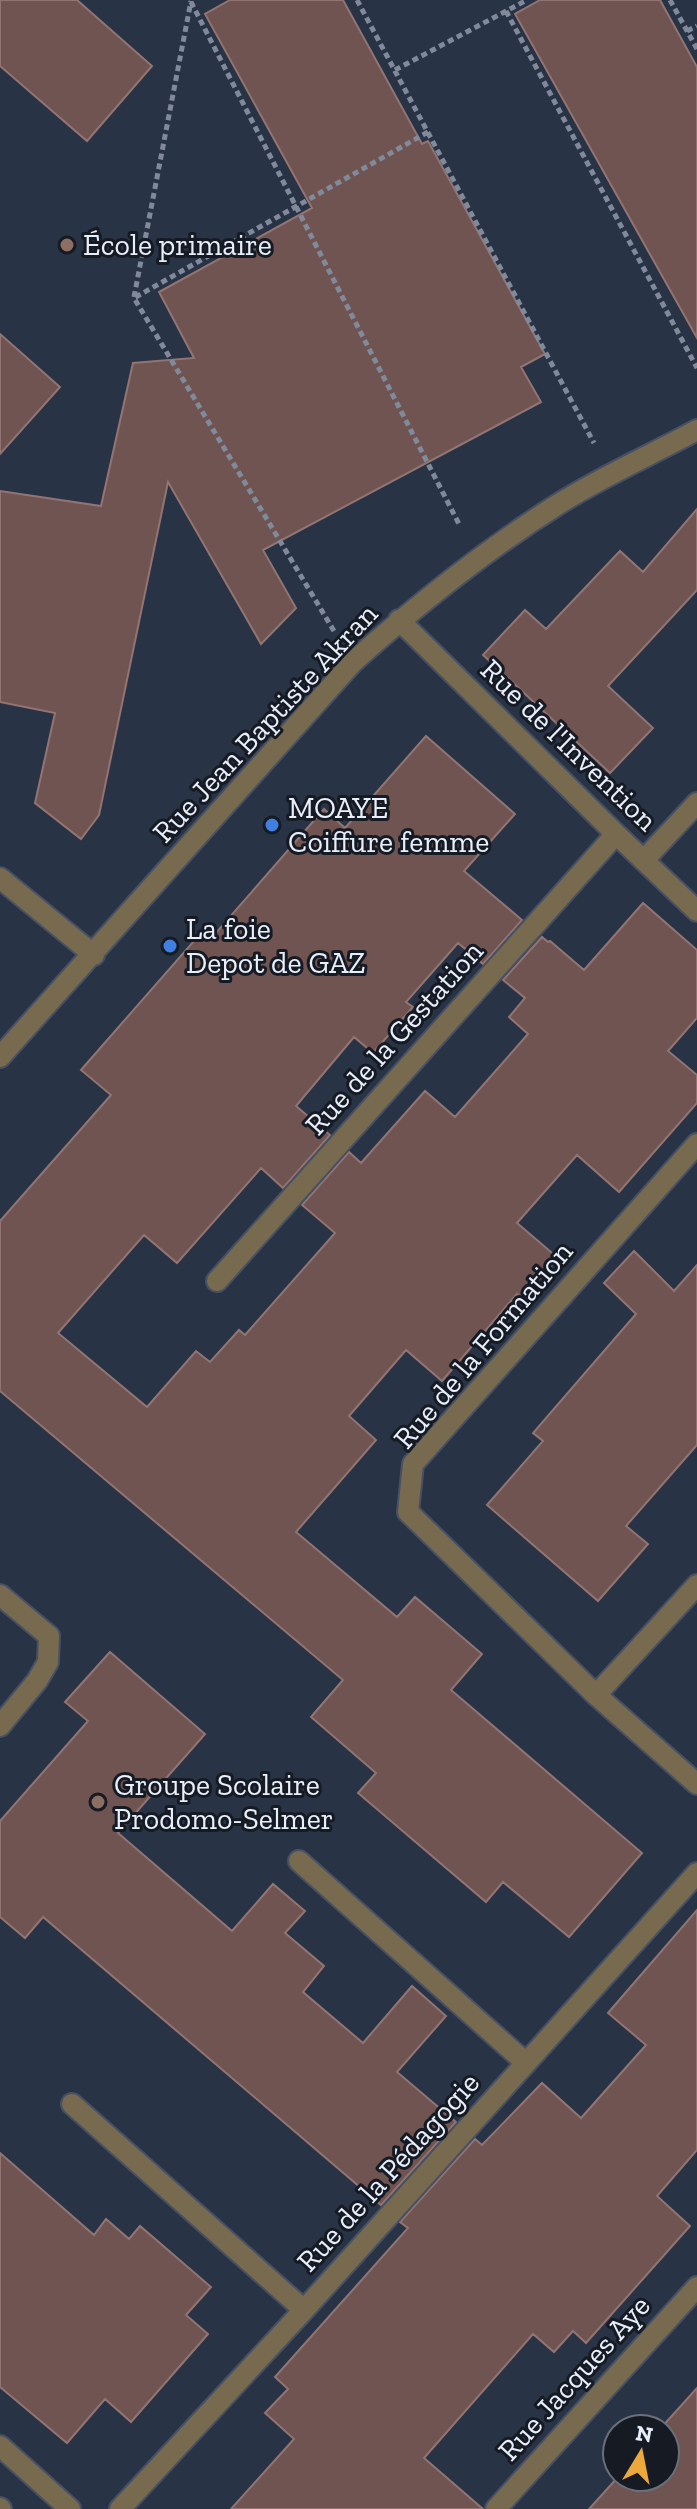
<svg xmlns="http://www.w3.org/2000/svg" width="697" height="2509" font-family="'Zilla Slab',serif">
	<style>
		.building { fill: #6f5452; stroke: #927573; stroke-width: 2 }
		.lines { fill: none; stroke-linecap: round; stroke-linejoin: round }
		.minor-casing { stroke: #475163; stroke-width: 24 }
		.path { stroke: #818a9a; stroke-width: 5; stroke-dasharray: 6 4; stroke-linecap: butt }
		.minor { stroke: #786a4e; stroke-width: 20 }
		.education-dot { fill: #8d6e63; stroke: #161b23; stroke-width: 3 }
		.shop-dot { fill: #3f7fe0; stroke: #161b23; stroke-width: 3 }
		.labels { text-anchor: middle; stroke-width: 6; stroke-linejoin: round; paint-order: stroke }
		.poi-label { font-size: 30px; fill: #e8effc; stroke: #161b23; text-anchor: start }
		.street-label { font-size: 30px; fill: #e8effc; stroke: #161b23 }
	</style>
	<rect width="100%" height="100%" fill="#283346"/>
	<path class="building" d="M0 0H77L152 66 87 141 0 66Z
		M230 0H343L422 144 428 141 545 354 521 367 541 402 263 550 296 608 261 644 168 482 99 815 81 839 35 803 55 713 0 702V491L101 506 133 363 194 358 159 292 312 208 205 14Z
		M540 0H660L697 67V338L515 14Z
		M0 334 60 387 0 454Z
		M697 509V590L608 686 653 728 610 773 483 655 525 610 546 629 620 551 643 572Z
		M426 736 515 814 464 871 522 920 483 964 458 943 406 1002 413 1007 373 1053 354 1037 296 1106 330 1135 283 1188 261 1168 177 1263 144 1235 58 1333 147 1407 196 1351 210 1362 239 1330 245 1335 335 1233 302 1205 349 1152 361 1163 425 1091 455 1117 528 1034 509 1017 525 998 503 980 542 937 548 942 550 941 584 970 643 903 697 950V1018L668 1051 697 1075V1103L619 1192 577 1155 517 1223 558 1258 522 1298 517 1294 442 1381 406 1350 349 1416 376 1440 296 1532 397 1617 415 1597 482 1654 451 1690 642 1853 569 1937 503 1882 486 1902 358 1793 376 1773 311 1717 343 1680 0 1391V1221L111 1095 81 1070 200 934 209 941 324 809 345 828Z
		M634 1251 674 1291 697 1265V1445L626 1526 648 1544 598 1601 487 1505 543 1441 533 1433 636 1314 604 1283Z
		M110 1652 205 1734 118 1833 232 1931 273 1884 305 1911 285 1933 324 1966 303 1992 363 2043 412 1986 446 2016 397 2072 456 2122 381 2205 43 1917 25 1938 0 1917V1821L88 1721 65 1702Z
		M697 1910V2150L657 2196 690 2226 586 2343 573 2331 554 2352 533 2334 424 2458 483 2509H231L294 2439 265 2413 288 2389 275 2377 408 2228 400 2222 475 2139 482 2145 542 2083 581 2118 646 2045 608 2013Z
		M0 2153 94 2235 106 2219 129 2239 140 2226 211 2287 186 2315 208 2334 131 2422 105 2399 67 2443 0 2387Z
		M697 2388V2509H589L618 2477H665V2429H660Z"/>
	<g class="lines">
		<g class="minor-casing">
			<path id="minor" d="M399 620 616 834 697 911
				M644 860 697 803
				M0 878 94 955
				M0 1057 353 662C417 605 484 551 557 505 601 477 651 455 697 430
				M697 1144 413 1464 408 1512 596 1695 697 1784
				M217 1281 616 834
				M0 1595 49 1636 48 1662 37 1681 0 1726
				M596 1695 697 1585
				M299 1861 526 2063
				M72 2104 304 2310
				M0 2446 70 2509
				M0 2508 1 2509
				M120 2509 304 2310 697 1873
				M496 2509 697 2287"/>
		</g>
		<path class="path" d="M357 0 594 443
			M670 0 697 49
			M191 2 460 526
			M506 11 697 368
			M687 31 697 26
			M395 70 527 0
			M134 297 191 1
			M334 631 134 298 428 132"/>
		<use href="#minor" class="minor"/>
	</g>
	<g class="education-dot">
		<circle cx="67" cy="245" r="8"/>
		<circle cx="98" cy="1802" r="8"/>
	</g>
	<g class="shop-dot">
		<circle cx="272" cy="825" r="8"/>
		<circle cx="170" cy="946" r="8"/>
	</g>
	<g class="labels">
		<g class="poi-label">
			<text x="83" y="255">École primaire</text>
			<text x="288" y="818">MOAYE<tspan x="288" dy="34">Coiffure femme</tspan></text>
			<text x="186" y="939">La foie<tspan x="186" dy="34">Depot de GAZ</tspan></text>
			<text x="114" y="1795">Groupe Scolaire<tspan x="114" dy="34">Prodomo-Selmer</tspan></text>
		</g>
		<g class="street-label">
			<text transform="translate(265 723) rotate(-47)" y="10">Rue Jean Baptiste Akran</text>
			<text transform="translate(569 745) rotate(44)" y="10">Rue de l'Invention</text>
			<text transform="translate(394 1038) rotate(-48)" y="10">Rue de la Gestation</text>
			<text transform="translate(483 1345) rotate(-50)" y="10">Rue de la Formation</text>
			<text transform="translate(388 2172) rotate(-48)" y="10">Rue de la Pédagogie</text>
			<text transform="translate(574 2378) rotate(-48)" y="10">Rue Jacques Aye</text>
		</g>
	</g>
	<g transform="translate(641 2453) rotate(10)"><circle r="38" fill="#161b23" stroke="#6a707a" stroke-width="2"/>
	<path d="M0-6L14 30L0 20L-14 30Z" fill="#eda83c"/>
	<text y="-12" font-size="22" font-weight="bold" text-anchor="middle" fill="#e8effc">N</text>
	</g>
</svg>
